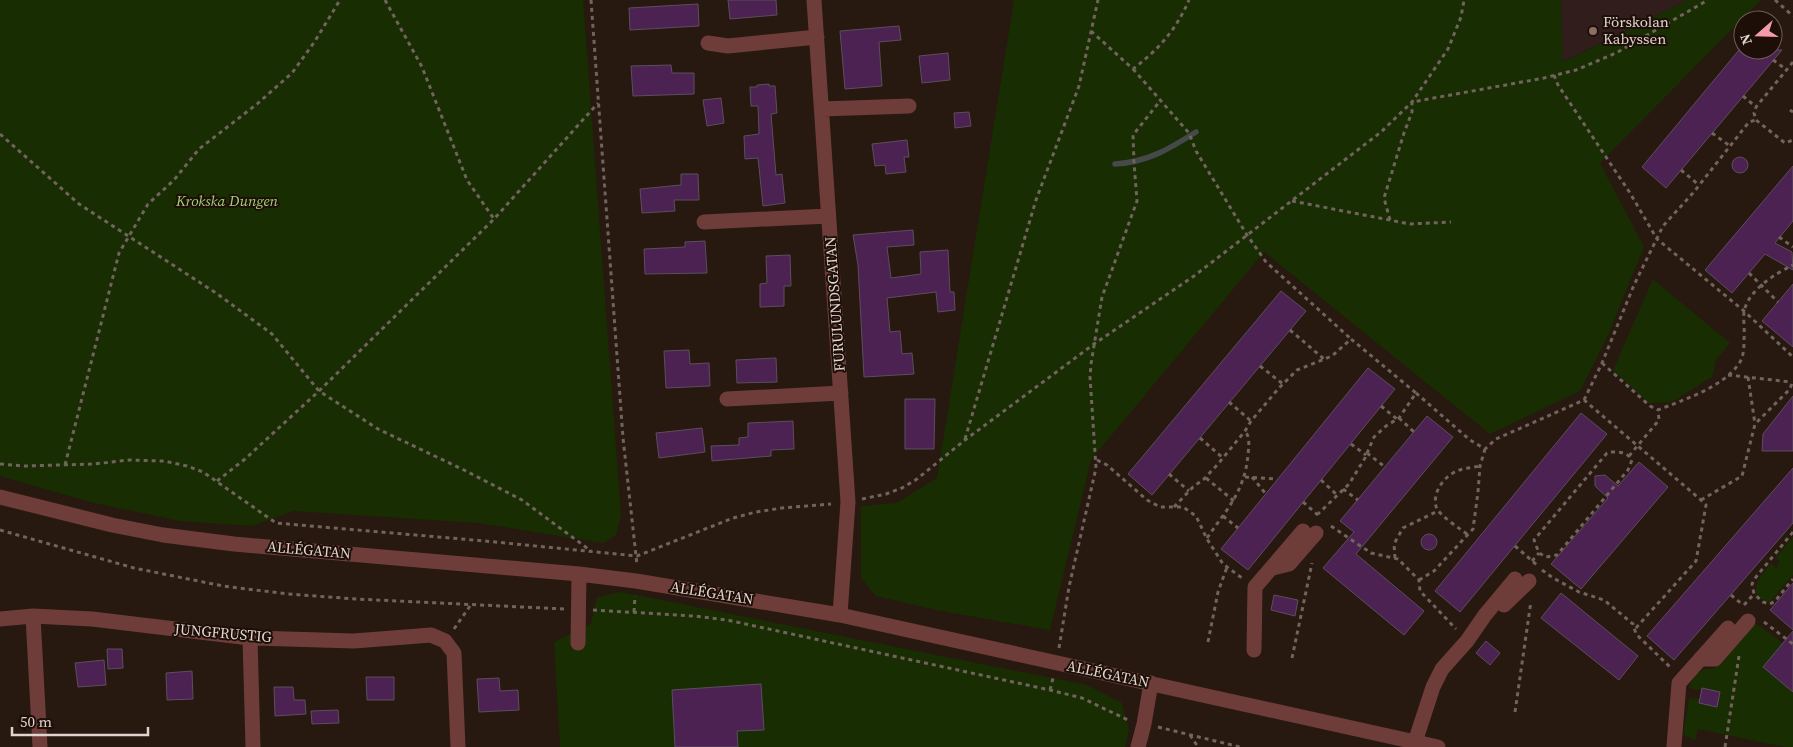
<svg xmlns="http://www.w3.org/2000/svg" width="1793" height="747" font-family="'Source Serif 4',serif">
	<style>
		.education { fill: #301d1c }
		.green { fill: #192d02 }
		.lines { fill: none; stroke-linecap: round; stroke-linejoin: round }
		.stream { stroke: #454949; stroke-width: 5.5 }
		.building { fill: #4c2252; stroke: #5c4e5d }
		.path { stroke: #71635d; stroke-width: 3; stroke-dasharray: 4 4; stroke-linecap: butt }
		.minor { stroke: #6e3d39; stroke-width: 15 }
		.education-dot { fill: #8d6e63; stroke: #1d0f07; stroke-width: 2 }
		.labels { text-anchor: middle; stroke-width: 4; stroke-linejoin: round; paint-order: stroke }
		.poi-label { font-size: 15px; fill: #dfd4cf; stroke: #1d0f07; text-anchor: start }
		.park-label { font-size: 15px; font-style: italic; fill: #a2d07a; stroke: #1d0f07 }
		.street-label { font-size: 15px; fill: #dfd4cf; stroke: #1d0f07 }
	</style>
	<rect width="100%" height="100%" fill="#271810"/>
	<path class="education" d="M1561 0H1687L1562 62Z"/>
	<path class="green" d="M0 0H583L621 515 616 535 604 543 478 523 294 511 252 526 180 521 90 502 0 476Z
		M1014 0H1561L1563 62 1687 0H1763L1760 1 1600 163 1644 247 1609 333 1580 391 1490 434 1264 252 1091 460 1050 630 936 610 876 596 861 578V506L896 503 937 478Z
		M1653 279 1730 343 1716 360 1712 377 1672 402 1649 403 1613 370Z
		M1793 537V575L1770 602C1743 596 1761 575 1771 563L1776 568 1780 562 1776 557Z
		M621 592 1087 685 1122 703 1129 730 1125 747H560L554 642 591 624 597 597Z
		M1755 623 1783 643 1793 692V747H1785L1698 729 1695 740 1683 735 1689 698 1700 699 1699 703 1720 692 1703 688 1702 691 1689 688 1694 676 1704 669H1713L1722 663 1742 635Z"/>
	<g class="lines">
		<path class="stream" d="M1115 164C1148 162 1169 149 1196 132"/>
	</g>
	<path class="building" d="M728 0H776L777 15 730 19Z
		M698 4 699 26 630 30 629 8Z
		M899 26 901 40 879 42 882 86 845 89 840 31Z
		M1739 50H1782L1666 188 1642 167Z
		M948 53 950 80 922 83 919 56Z
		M671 65 672 73H694V94L633 96 631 66Z
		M769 84V86H775L777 113 771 114 776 175 782 174 785 203 763 206 758 158 745 159 744 136 759 134 758 106H751L750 87H757V85Z
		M721 98 724 123 707 126 703 100Z
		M969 112 971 126 955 128 954 113Z
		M907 140 909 157H904L906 172 886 174 885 165 875 166 872 144Z
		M1732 165a8 8 0 1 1 16 0a8 8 0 1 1-16 0Z
		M1793 166V221L1775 243 1792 252 1793 270 1765 254 1732 293 1705 270Z
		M681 174H698L699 200H674L675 211 642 213 640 189 681 185Z
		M913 230 914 245 887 247 891 278 921 274 920 252 948 250 950 292H954L955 310 938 312 936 292 887 298 890 332 900 331 902 354 912 353 914 374 864 377 858 265 853 235Z
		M705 241 707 273 645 274 644 249 685 247V242Z
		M790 255 791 286H784V306L760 307V284L767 283 766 256Z
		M1793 284V347L1762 321Z
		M1281 291 1306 311 1152 495 1128 474Z
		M689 350 690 364 709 363 710 386 666 388 664 351Z
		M776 358 777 382 737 383 736 360Z
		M1368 368 1395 389 1248 570 1221 549Z
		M1793 396V451H1762L1763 434Z
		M905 399H935L934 449H905Z
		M1581 413 1607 434 1460 612 1435 591Z
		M1427 416 1453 437 1356 554 1424 611 1404 635 1323 568 1354 532 1340 521Z
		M793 421 794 449 771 450V456L712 461 711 446 739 445V438L748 437V423Z
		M702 428 705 452 659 458 656 433Z
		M1639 462 1668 487 1581 589 1551 564 1608 498 1595 486V476L1605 475 1618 486Z
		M1793 468V523L1674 660 1647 636Z
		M1421 542a8 8 0 1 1 16 0a8 8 0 1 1-16 0Z
		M1793 583V630L1770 610Z
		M1561 593 1638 656 1619 680 1541 618Z
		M1274 595 1298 600 1295 616 1271 610Z
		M1793 631V692L1763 667Z
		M1486 641 1500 653 1490 665 1476 653Z
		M107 649H122L123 668 108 669Z
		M104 660 106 685 78 687 75 663Z
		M192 671 193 699 167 700 166 673Z
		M366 677H394V700H367Z
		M499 678 500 691 518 690 519 710 479 712 477 679Z
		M761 684 764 730 737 731 738 747H675L672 690Z
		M274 687H293L294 700H305L306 714 275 716Z
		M1702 688 1720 692 1717 707 1699 703Z
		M338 710 339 723 312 724 311 711Z"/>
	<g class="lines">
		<path class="path" d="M385 0 422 67 467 180 494 219
			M591 0 623 438 637 565
			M1775 0 1793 16
			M1091 31 1133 69C1159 49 1176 30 1189 0
			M1773 60 1787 70
			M1793 62 1756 107 1754 113 1756 120 1785 143 1793 140
			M1133 69 1189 133 1196 151 1247 235 1266 262 1351 339
			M1554 75 1558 85 1630 193 1657 239 1744 311 1793 357
			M1743 96 1756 107
			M1790 110 1793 112
			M1712 133 1730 146
			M0 134 79 204 216 293 272 334 319 391 378 429 464 470 522 500 591 551
			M1681 170 1699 185
			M1292 201 1410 224 1451 222
			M1390 220 1384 198 1404 133 1412 112V102L1544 78 1576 70 1616 53 1708 0
			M1779 237 1793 247
			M1749 273 1778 302
			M1290 330 1324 359
			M1602 363 1650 406 1658 410
			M1260 366 1283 384
			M1728 375 1791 382
			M1748 377 1755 424
			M1416 393 1470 440 1485 449 1496 439 1584 400 1701 500 1706 505 1696 561 1635 629
			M1584 400 1602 363 1634 285 1663 226 1693 193 1749 122 1756 120
			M1229 402 1251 421
			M1381 406 1397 419
			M1399 418 1414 432
			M1200 438 1223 458
			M965 439 1036 200 1079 86 1098 0
			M1351 444 1366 455
			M1611 452C1620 452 1627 452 1632 460L1628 470 1557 555 1546 557 1539 553 1534 540 1607 453Z
			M1367 453 1385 467
			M1629 456 1659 420 1658 410C1683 400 1721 388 1738 365 1744 357 1744 348 1744 339 1745 330 1743 320 1744 312 1748 290 1775 274 1793 265
			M1097 460 1107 465 1147 500 1160 507H1183L1196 516 1207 539 1223 564 1242 578
			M0 464 24 466 94 464 129 460 164 461 187 466 203 472 276 523 485 541 637 556 733 518 756 512 782 508 831 504
			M65 465 119 253 148 204 174 180 199 149 257 104 292 73 315 41 340 0
			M1169 474 1189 491
			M1245 477 1277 479
			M1252 477 1266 494
			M1206 478 1234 501
			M1321 480 1337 495
			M217 481 245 459 319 391 494 219 598 103
			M1343 489 1358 500
			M862 499 886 494 902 488 917 479 965 440 1094 344 1194 276 1381 132 1412 102 1448 49 1461 17 1464 0
			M1701 500 1742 476 1755 424 1790 389 1793 380
			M1303 502 1319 516
			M1174 507 1193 487 1204 479 1218 464 1245 431 1251 421 1279 388 1297 370 1332 356 1351 339 1416 393 1399 418 1386 426 1374 437 1365 458 1349 484 1318 514
			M1223 516 1238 528
			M1331 526 1371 553 1398 559 1419 580 1420 591 1456 629
			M0 530 134 568 223 586 288 594 356 599 564 609
			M1793 532 1756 577 1752 584 1754 594 1763 602 1770 604 1775 601 1793 579
			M1467 534C1460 529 1441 516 1437 509 1431 496 1442 479 1453 473 1461 468 1471 468 1480 466
			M1207 538C1227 509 1245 491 1248 454 1249 446 1250 437 1245 431
			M1515 546 1538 566
			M1395 558 1394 544 1403 528 1438 511
			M1532 561 1539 553
			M1542 570 1553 578 1579 592 1604 600 1633 624 1636 634 1671 668
			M1419 580 1434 571 1473 529 1478 492 1480 466 1485 449
			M1731 595 1743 605
			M1744 605 1754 594
			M593 610 694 616 727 620 1050 690 1082 698 1130 721
			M634 612 635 596
			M1764 622 1793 644
			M454 629 470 606
			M1208 642 1218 592 1227 567
			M1059 648 1069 587 1096 468 1090 377 1091 364 1102 297 1137 201 1134 163 1133 135 1160 101
			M1292 658 1312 563
			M1050 690 1053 678
			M1515 712 1531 601
			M1158 727 1240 747
			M1190 735 1198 747
			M1725 747 1739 656"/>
		<path class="minor" d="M814 0 848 502 840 615
			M708 43 728 46 817 37
			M822 109 909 106
			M704 222 828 216
			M727 399 841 393
			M0 497 112 525 163 535 234 544 579 574 636 581 840 615 1438 747
			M1273 568 1289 564 1316 533
			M1504 605 1529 581
			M33 616 40 747
			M0 619 33 616 92 619 250 638 354 641 431 635 445 641 454 653 458 747
			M250 638 253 747
			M578 643 579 574
			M1254 650 1255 587 1303 531
			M1700 659H1715L1748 621
			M1415 742 1433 687 1442 669 1467 641 1485 615 1515 579
			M1674 746 1679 683 1728 628
			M1138 747 1144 724 1151 683"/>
	</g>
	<circle class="education-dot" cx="1593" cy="31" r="5"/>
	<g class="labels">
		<g class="poi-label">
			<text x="1603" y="27">Förskolan<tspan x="1603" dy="17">Kabyssen</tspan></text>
		</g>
		<g class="park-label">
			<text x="227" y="206">Krokska Dungen</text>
		</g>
		<g class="street-label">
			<text transform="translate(835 304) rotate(-94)" y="5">FURULUNDSGATAN</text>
			<text transform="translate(309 550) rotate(5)" y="5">ALLÉGATAN</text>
			<text transform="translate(712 593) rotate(9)" y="5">ALLÉGATAN</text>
			<text transform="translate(223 633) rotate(5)" y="5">JUNGFRUSTIG</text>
			<text transform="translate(1108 674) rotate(12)" y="5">ALLÉGATAN</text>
		</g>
	</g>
	<g transform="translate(1758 35) rotate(250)"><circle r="24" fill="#1d0f07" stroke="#6b5e57"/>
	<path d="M0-4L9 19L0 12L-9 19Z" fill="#f39aab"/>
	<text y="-8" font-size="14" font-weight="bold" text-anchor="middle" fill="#dfd4cf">N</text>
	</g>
	<path d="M12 727v8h136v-8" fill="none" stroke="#dfd4cf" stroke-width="2.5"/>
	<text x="20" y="727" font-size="15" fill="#dfd4cf" stroke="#1d0f07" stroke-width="4" paint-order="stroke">50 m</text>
</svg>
